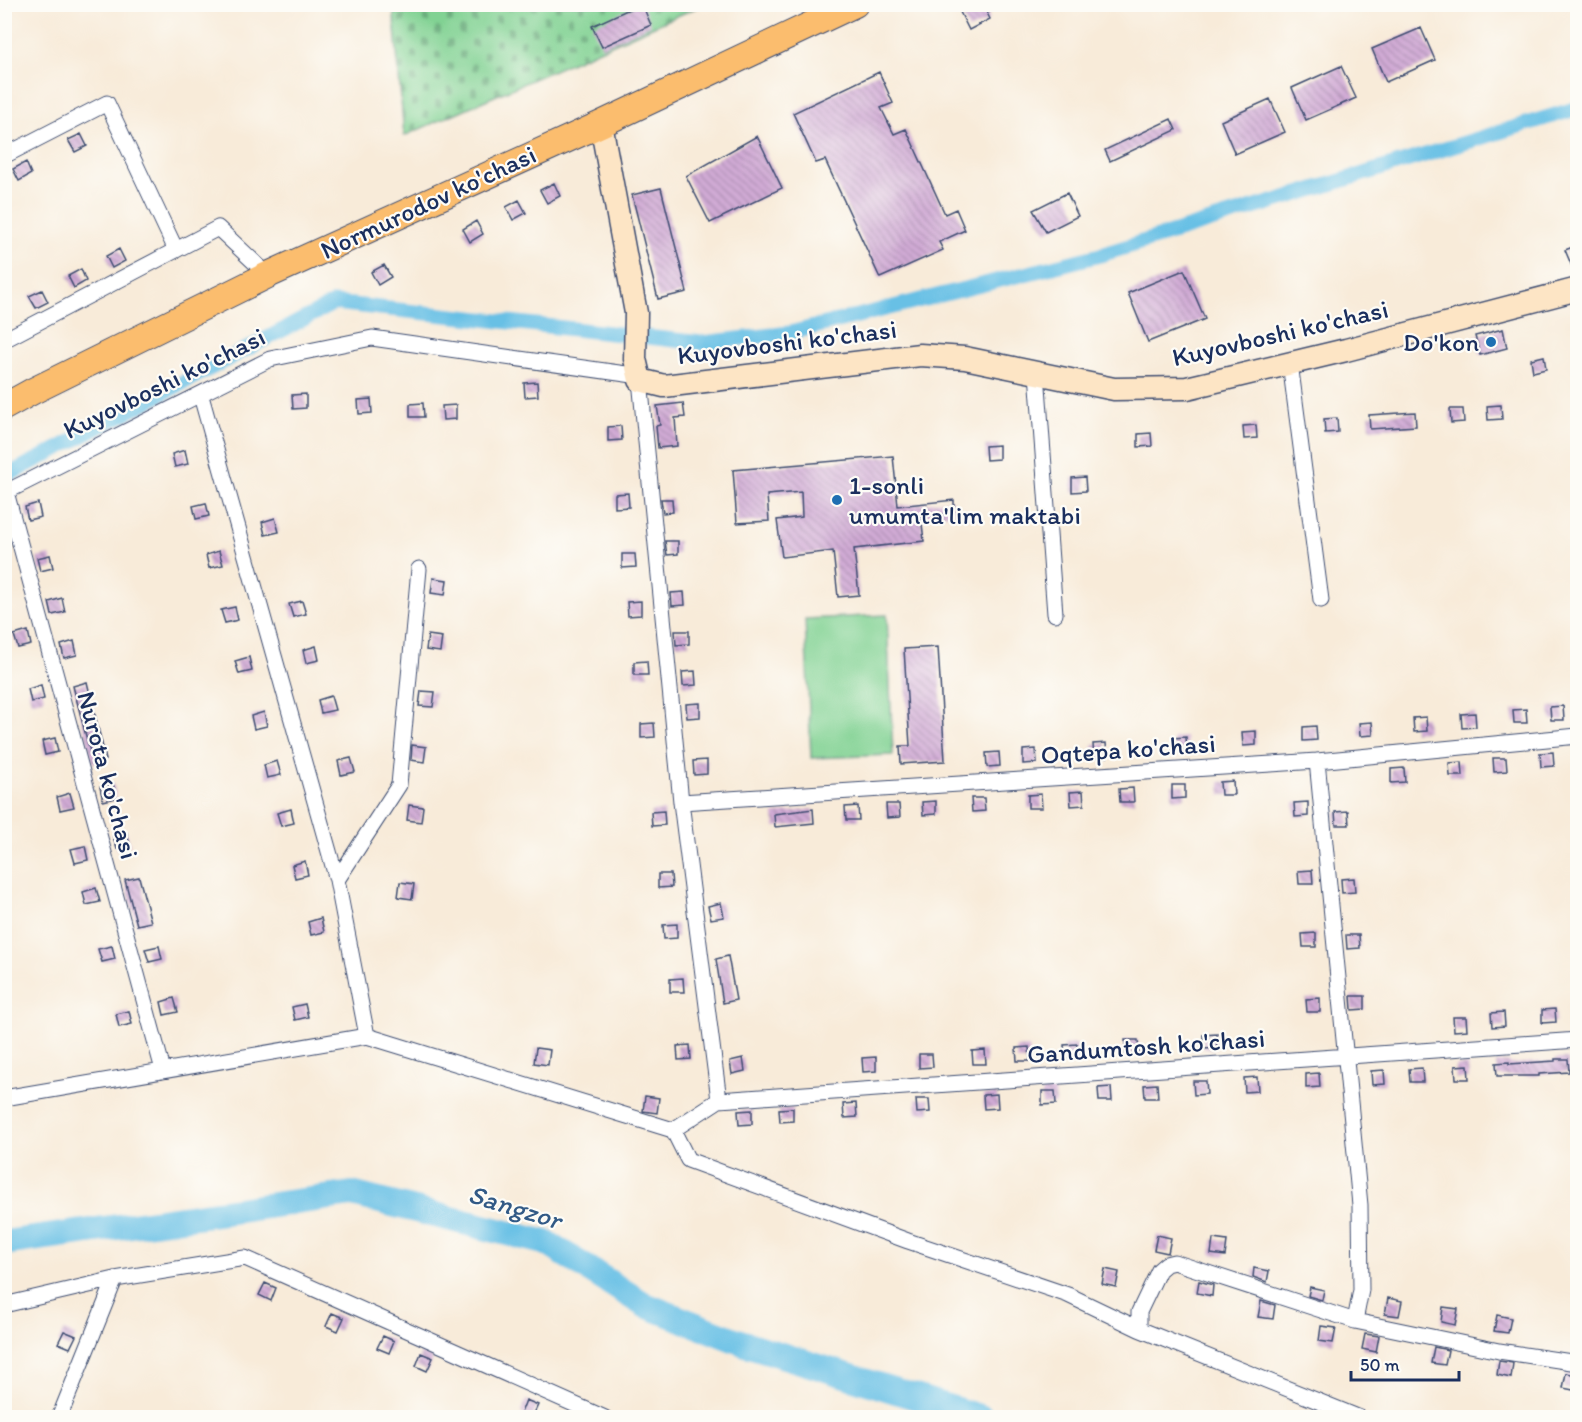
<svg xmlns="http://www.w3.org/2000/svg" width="1582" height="1422" font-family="Itim,sans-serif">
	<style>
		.cemetery { fill: url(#cemetery-stones); stroke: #4e8078; stroke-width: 1.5 }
		.green { fill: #81d293; stroke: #4e8078; stroke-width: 1.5 }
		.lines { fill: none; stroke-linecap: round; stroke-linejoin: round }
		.canal { stroke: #68c0e5; stroke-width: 15 }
		.river { stroke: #68c0e5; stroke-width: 26 }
		.building { fill: url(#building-back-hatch) }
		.street-casing { stroke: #3c4b70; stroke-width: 17 }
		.secondary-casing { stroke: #3c4b70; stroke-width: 25 }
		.primary-casing { stroke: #3c4b70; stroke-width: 28 }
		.street { stroke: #fff; stroke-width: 15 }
		.secondary { stroke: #fde5c5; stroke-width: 22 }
		.primary { stroke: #fbbd6e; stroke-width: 26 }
		.poi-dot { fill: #1f6fb2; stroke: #fdfcf7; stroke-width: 2 }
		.labels { text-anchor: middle; stroke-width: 4.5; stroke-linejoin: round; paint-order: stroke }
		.street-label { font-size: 26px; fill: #1b2f5e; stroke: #fdfcf7 }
		.poi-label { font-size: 26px; fill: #1b2f5e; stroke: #fdfcf7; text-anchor: end }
		.water-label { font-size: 27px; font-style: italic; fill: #325a86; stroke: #fdfcf7 }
	</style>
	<defs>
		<pattern id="cemetery-stones" width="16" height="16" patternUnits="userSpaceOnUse" patternTransform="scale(1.5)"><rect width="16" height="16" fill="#81d293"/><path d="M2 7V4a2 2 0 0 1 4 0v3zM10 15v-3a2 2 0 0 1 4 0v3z" fill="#69ab7b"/></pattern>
		<pattern id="building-back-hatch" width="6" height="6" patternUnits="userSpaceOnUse" patternTransform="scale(1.5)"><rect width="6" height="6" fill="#d1abd5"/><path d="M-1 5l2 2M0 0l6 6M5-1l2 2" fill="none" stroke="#a98cb0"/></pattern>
	</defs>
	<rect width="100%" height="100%" fill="#fdfcf7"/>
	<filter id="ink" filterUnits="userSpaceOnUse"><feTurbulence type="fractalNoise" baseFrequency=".0167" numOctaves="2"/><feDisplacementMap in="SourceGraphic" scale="12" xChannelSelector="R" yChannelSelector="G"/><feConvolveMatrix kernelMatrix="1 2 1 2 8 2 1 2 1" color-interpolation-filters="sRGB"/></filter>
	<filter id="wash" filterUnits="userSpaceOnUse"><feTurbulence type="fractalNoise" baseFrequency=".008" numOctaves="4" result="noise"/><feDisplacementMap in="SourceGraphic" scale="24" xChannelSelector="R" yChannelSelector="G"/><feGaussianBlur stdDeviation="1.35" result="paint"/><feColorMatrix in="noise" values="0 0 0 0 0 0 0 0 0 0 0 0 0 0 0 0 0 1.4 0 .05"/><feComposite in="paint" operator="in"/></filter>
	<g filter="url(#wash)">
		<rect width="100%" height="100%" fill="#f8ebd9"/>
		<path class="cemetery" d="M393 4 702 5 404 136Z"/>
		<path class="green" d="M887 615 893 755 811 758 805 619Z"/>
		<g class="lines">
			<path class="canal" d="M4 477 334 303 702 343 790 333 1100 255 1578 108"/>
			<path class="river" d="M4 1243 352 1194 547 1243 645 1305 743 1343 982 1418"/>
		</g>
		<g id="blocks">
			<path class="building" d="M640 4H642L651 25 602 47 592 26Z
				M956 4H1006L987 13 990 19 969 30Z
				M1421 28 1435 60 1386 82 1372 49Z
				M1341 66 1356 98 1306 120 1292 88Z
				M879 72 893 103 881 108 894 134 906 129 945 214 956 209 965 230 939 242 943 250 880 278 825 160 816 163 793 113Z
				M1270 99 1285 132 1235 154 1221 121Z
				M1171 119 1176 130 1110 161 1105 150Z
				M81 134 87 146 75 152 68 140Z
				M757 136 782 188 710 223 686 176Z
				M26 162 31 174 19 181 13 169Z
				M554 183 560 196 547 203 540 190Z
				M661 188 687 292 658 299 632 195Z
				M1067 193 1078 216 1046 232 1033 210Z
				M519 200 526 213 513 220 506 207Z
				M476 221 483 234 470 242 463 229Z
				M1578 245V276H1576L1565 250Z
				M119 249 125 261 112 268 106 256Z
				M384 265 391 277 378 285 371 272Z
				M81 269 86 281 74 288 68 276Z
				M1184 270 1205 319 1148 342 1128 293Z
				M42 290 48 302 36 308 29 296Z
				M1503 329 1507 348 1480 355 1475 336Z
				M1544 356 1546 369 1533 372 1531 359Z
				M537 382 538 396 525 397 524 383Z
				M306 394V408L293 409 292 395Z
				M371 399 372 413 359 414 358 400Z
				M423 403 424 417H410V404Z
				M683 403 685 417 675 418 677 446 658 448 656 426 660 425 657 406Z
				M456 405V419L443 420 442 406Z
				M1501 405 1502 419 1488 420 1487 406Z
				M1450 409H1463L1464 422 1451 423Z
				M1415 412 1416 426 1370 429 1369 415Z
				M1337 418 1338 432 1325 433 1324 419Z
				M1256 425 1257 438 1244 439 1243 426Z
				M621 426 622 440 608 441V427Z
				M1151 433 1152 446 1138 447V434Z
				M999 445V459L986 460 985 446Z
				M185 450 188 464 175 467 172 454Z
				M893 456 898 506 954 500V514L921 515 924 541 854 549 859 595 838 597 833 551 782 557 777 520 802 517 801 492 767 495 769 521 737 523 733 470Z
				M1085 477 1086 491 1072 492V478Z
				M628 493 629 507 615 508V494Z
				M661 499H672L673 512 663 513Z
				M38 503 41 517 28 520 25 507Z
				M206 503 209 516 196 519 193 506Z
				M275 518 279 532 265 535 262 522Z
				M665 541H678V554L667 555Z
				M219 551 223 565 209 568 206 555Z
				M622 554H635L636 567 622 568Z
				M50 555 53 568 40 571 37 558Z
				M433 578 447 580 445 595 431 593Z
				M684 592 685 605 672 606 671 593Z
				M62 598 65 612 52 615 49 602Z
				M302 601 306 614 293 617 289 604Z
				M641 601V615L628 616 627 602Z
				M235 607 238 620 225 623 221 610Z
				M28 631 31 645 18 648 14 635Z
				M675 631H689V644L676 645Z
				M428 635 442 637 440 652 426 650Z
				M74 641 77 655 64 658 61 645Z
				M316 646 319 660 306 663 303 650Z
				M938 647 945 761 901 764 900 746H910L904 649Z
				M249 657 252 671 239 674 235 661Z
				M647 661 648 675H634V662Z
				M695 671 696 685 683 686 682 672Z
				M87 682 106 760 93 763 73 686Z
				M41 685 44 699 31 702 28 689Z
				M421 691 435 692 433 707 419 706Z
				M331 696 335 710 321 713 318 700Z
				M700 703V717L687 718 686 704Z
				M1563 706 1564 720H1551L1550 707Z
				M1526 709 1527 723H1514L1513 710Z
				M264 712 267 726 254 729 251 716Z
				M1475 713 1476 727 1462 728 1461 714Z
				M1426 717 1427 731 1414 732 1413 718Z
				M1372 722 1373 735 1360 736 1359 723Z
				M654 723 655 737 641 738V724Z
				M1316 726 1317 740 1303 741V727Z
				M1256 731V745L1243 746 1242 732Z
				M1186 737 1187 750 1173 751V738Z
				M55 738 58 752 45 755 42 741Z
				M1106 743 1107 757 1094 758 1093 744Z
				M412 745 426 747 424 762 411 760Z
				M1036 749 1037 763 1023 764V750Z
				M999 752 1000 766 987 767 986 753Z
				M1553 752 1554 766 1541 767 1540 753Z
				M351 758 355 772 341 775 338 761Z
				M1493 758H1506L1507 771 1494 772Z
				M707 760V774L694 775 693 761Z
				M277 761 281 775 267 778 264 765Z
				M1462 762 1463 776H1450L1449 763Z
				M1404 768 1405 782 1391 783V769Z
				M1233 781 1234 795H1221L1220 782Z
				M113 784 116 798 103 801 100 787Z
				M1172 785H1185V798L1172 799Z
				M1133 788 1134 802H1120L1119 789Z
				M1083 791 1084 805 1071 806 1070 792Z
				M70 793 74 807 60 810 57 797Z
				M1041 794 1042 808H1028V795Z
				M971 798H984L985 811 972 812Z
				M936 801V814L923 815 922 802Z
				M1308 802V816L1295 817 1294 803Z
				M886 804H899L900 817 887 818Z
				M409 805 423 807 421 822 407 820Z
				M858 806 859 820H846L845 807Z
				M291 809 294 823 281 826 277 813Z
				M813 809 814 823 775 827 774 814Z
				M664 811 665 825 652 826 651 812Z
				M1348 811 1349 825H1336L1335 812Z
				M127 833 130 846 117 849 113 836Z
				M85 846 88 860 75 863 71 849Z
				M305 861 308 875 295 878 292 865Z
				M1312 870 1313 884H1299L1298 871Z
				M658 874H671L672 887 658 888Z
				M139 877 151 922 137 925 125 880Z
				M1354 878 1355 892 1342 893 1341 879Z
				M400 882 414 884 412 899 398 897Z
				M96 888 100 902 86 905 83 892Z
				M721 903 724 917 711 919 708 906Z
				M321 918 324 932 311 935 308 922Z
				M677 924V938L664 939 663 925Z
				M1316 933V947H1303L1302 934Z
				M1346 935H1359L1360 948 1347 949Z
				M112 946 115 959 102 962 98 949Z
				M159 946 162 959 149 962 145 949Z
				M728 956 736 1000 723 1003 716 959Z
				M683 978 684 992H670V979Z
				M1351 996H1365V1009L1352 1010Z
				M174 998 178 1012 164 1015 161 1002Z
				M1320 998V1012H1307L1306 999Z
				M305 1004 308 1017 295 1020 292 1007Z
				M1555 1009 1556 1022 1542 1023V1010Z
				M129 1011 132 1024 119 1027 116 1014Z
				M1504 1012 1505 1026 1492 1027 1491 1013Z
				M1453 1017H1466L1467 1030 1454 1031Z
				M1217 1034V1048L1204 1049 1203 1035Z
				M1125 1040H1138L1139 1053 1126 1054Z
				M1077 1044 1078 1057 1065 1058 1064 1045Z
				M690 1045 691 1059 678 1060 677 1046Z
				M1029 1047 1030 1061H1017L1016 1048Z
				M536 1048 550 1050 548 1065 534 1063Z
				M985 1050 986 1064H973L972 1051Z
				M919 1054H932L933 1067 919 1068Z
				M876 1057V1071L863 1072 862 1058Z
				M743 1058 745 1071 732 1074 730 1061Z
				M1555 1059H1568L1569 1072 1539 1074V1076H1497L1496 1063 1509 1062V1064L1555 1061Z
				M1468 1065 1469 1079H1456L1455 1066Z
				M1422 1068 1423 1082H1410L1409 1069Z
				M1384 1070 1385 1084 1372 1085 1371 1071Z
				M1319 1073 1320 1087 1306 1088V1074Z
				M1257 1077 1258 1091 1245 1092 1244 1078Z
				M1193 1081H1206L1207 1094 1194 1095Z
				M1157 1084 1158 1098H1145L1144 1085Z
				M1111 1087 1112 1101H1099L1098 1088Z
				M1042 1091H1055L1056 1104 1042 1105Z
				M997 1094 998 1108 984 1109 983 1095Z
				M645 1096 659 1098 657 1113 643 1111Z
				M916 1099H929L930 1112 917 1113Z
				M856 1103 857 1117 844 1118 843 1104Z
				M793 1108V1121L780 1122 779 1109Z
				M752 1110V1124L739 1125 738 1111Z
				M1157 1235 1171 1238 1168 1253 1154 1250Z
				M1213 1239 1227 1241 1225 1256 1211 1254Z
				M1254 1268 1269 1271 1267 1282 1253 1277Z
				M1105 1269 1119 1272 1116 1287 1102 1284Z
				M1199 1281 1213 1285 1212 1296 1197 1293Z
				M265 1283 276 1288 271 1301 259 1295Z
				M1310 1287 1324 1290 1322 1300 1308 1296Z
				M1388 1298 1402 1301 1399 1316 1385 1314Z
				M1261 1301 1275 1305 1273 1319 1258 1317Z
				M1443 1307 1458 1309 1455 1325 1441 1322Z
				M332 1313 344 1318 338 1331 326 1326Z
				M1497 1315 1511 1318 1508 1333 1494 1331Z
				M1321 1326 1336 1328 1333 1343 1319 1341Z
				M64 1331 76 1336 70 1348 58 1343Z
				M1365 1334 1379 1336 1376 1352 1362 1349Z
				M383 1336 394 1341 389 1353 377 1348Z
				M1434 1347 1448 1350 1445 1365 1431 1363Z
				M421 1353 433 1358 427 1371 416 1366Z
				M1499 1361 1513 1363 1511 1378 1497 1375Z
				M1566 1373 1578 1375V1391L1563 1388Z
				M526 1400 538 1405 532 1418 521 1413Z"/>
		</g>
	</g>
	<g filter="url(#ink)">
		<use href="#blocks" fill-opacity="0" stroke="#3c4b70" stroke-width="1.5"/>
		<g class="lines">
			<g class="street-casing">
				<path id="street" d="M4 156 107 103 176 250 218 228 268 275
					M4 340 176 250
					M1290 363 1321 600
					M1037 373 1055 614
					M640 380 681 802 719 1100
					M201 396 337 880 367 1036
					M6 492 163 1070
					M4 493 270 359 372 338 640 376
					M1317 761 1360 1205 1361 1290 1355 1321 1499 1351 1578 1363
					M681 802 1317 761 1578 736
					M337 880 399 785 419 569
					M4 1098 367 1036 673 1130 719 1100 1578 1040
					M673 1130 688 1160 908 1241 1068 1295 1139 1329 1360 1418
					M115 1279 245 1258 605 1418
					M4 1305 115 1279 59 1418
					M1139 1329V1312L1159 1270 1166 1264 1174 1262 1355 1321"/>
			</g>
			<g class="secondary-casing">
				<path id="secondary" d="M601 124 636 313 635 359 640 380 664 386 920 355 965 358 1114 389 1187 388 1346 350 1578 289"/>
			</g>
			<g class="primary-casing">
				<path id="primary" d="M4 407 33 391 268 275 601 124 855 4"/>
			</g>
			<use href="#street" class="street"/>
			<use href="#secondary" class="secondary"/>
			<use href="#primary" class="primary"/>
		</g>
	</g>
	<g class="poi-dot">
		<circle cx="1491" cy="342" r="6"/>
		<circle cx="837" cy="500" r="6"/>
	</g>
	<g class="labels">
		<g class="street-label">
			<text transform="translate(428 202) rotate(-25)" y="9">Normurodov ko'chasi</text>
			<text transform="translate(1280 333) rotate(-13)" y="9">Kuyovboshi ko'chasi</text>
			<text transform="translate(787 342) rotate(-7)" y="9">Kuyovboshi ko'chasi</text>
			<text transform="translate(164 383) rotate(-26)" y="9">Kuyovboshi ko'chasi</text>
			<text transform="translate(1128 749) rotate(-4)" y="9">Oqtepa ko'chasi</text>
			<text transform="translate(108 775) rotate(75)" y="9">Nurota ko'chasi</text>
			<text transform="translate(1146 1046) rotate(-4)" y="9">Gandumtosh ko'chasi</text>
		</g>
		<g class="poi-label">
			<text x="1479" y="351">Do'kon</text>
			<text x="849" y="494" text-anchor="start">1-sonli<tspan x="849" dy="30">umumta'lim maktabi</tspan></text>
		</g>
		<g class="water-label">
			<text transform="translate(515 1207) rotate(17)" y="9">Sangzor</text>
		</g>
	</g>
	<rect width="1582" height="1422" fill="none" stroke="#fdfcf7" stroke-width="24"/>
	<path d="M1351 1371v9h108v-9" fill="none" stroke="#1b2f5e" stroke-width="3"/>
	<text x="1360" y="1371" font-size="18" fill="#1b2f5e" stroke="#fdfcf7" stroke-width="4.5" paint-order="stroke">50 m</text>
</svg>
